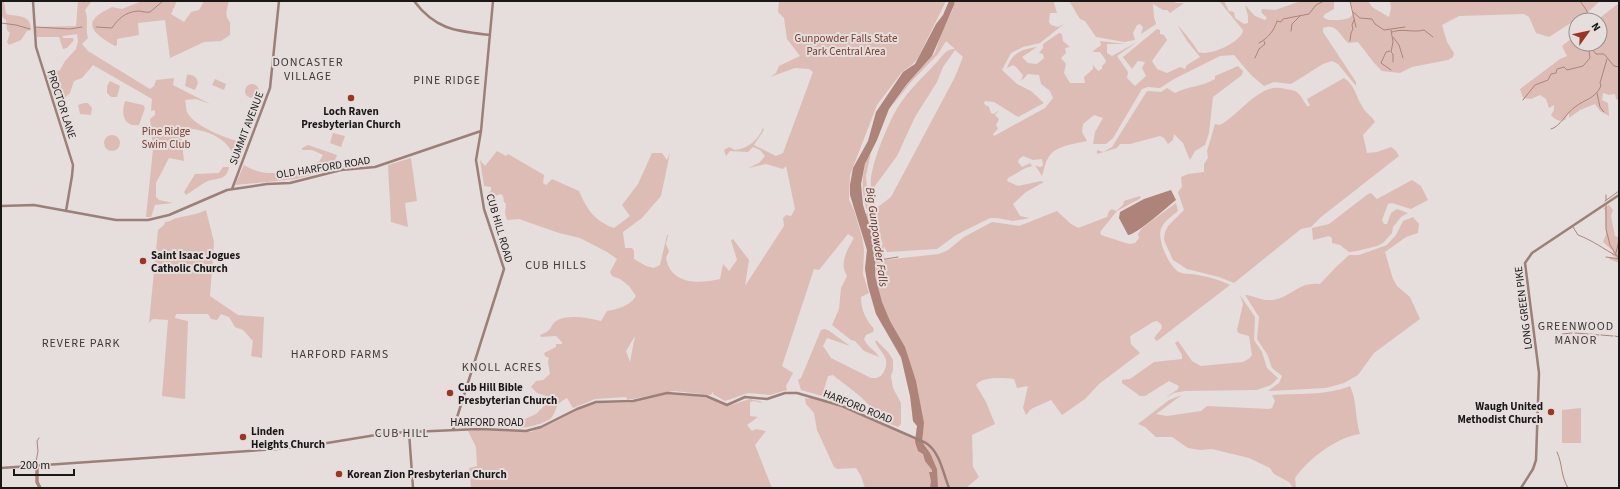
<svg xmlns="http://www.w3.org/2000/svg" width="1620" height="489" font-family="'Source Sans 3',sans-serif">
	<style>
		.green { fill: #ddbcb5; fill-rule: evenodd }
		.water { fill: #ae8379 }
		.lines { fill: none; stroke-linecap: round; stroke-linejoin: round }
		.stream { stroke: #ae8379; stroke-width: 1 }
		.river { stroke: #ae8379; stroke-width: 3.5 }
		.secondary { stroke: #9c7f78; stroke-width: 2.5 }
		.poi-dot { fill: #9e3521; stroke: #e5dedc; stroke-width: 1.5 }
		.labels { text-anchor: middle; stroke-width: 4; stroke-linejoin: round; paint-order: stroke }
		.park-label { font-size: 11px; fill: #7a3e32; stroke: #e5dedc }
		.street-label { font-size: 11px; fill: #1a1717; stroke: #e5dedc }
		.poi-label { font-size: 11px; font-weight: bold; fill: #1a1717; stroke: #e5dedc; text-anchor: start }
		.neighbourhood-label { font-size: 12px; letter-spacing: 1px; fill: #3f3938; stroke: #e5dedc }
		.water-label { font-size: 12px; font-style: italic; fill: #662d21; stroke: #e5dedc }
	</style>
	<rect width="100%" height="100%" fill="#e5dedc"/>
	<path class="green" d="M1 1H4L6 14C18 17 31 14 31 30L27 31 21 40 9 45 7 42 10 33 7 30 6 20 1 16Z
		M78 1H92L85 10C89 19 85 28 88 38L82 44 88 51 150 89 154 86 156 80 174 78 173 85 210 104 196 99 185 100C186 103 186 109 187 112 194 127 230 140 245 143L239 156H234C226 136 205 130 185 128L181 132 184 161 169 158 156 183V197L159 200 173 203 155 205 151 217H146L153 149 150 119 155 115V110L151 111 152 99 93 65 82 78 74 81 70 93 62 101 54 97 47 76 60 70 65 61 76 49 78 41 77 34 63 36V38H73L74 40 67 48 63 49 59 37H37L35 27 76 26Z
		M142 1H177L171 14 184 22 191 12 199 10 204 1H229C227 9 224 16 230 22V35L221 41 204 42 170 58 165 20 138 23 139 35 117 39V45L115 46C91 32 80 22 112 7L122 9Z
		M779 1H946L918 58 912 65 902 72 877 105 850 175 849 200 854 210 862 237 864 249 863 274 869 293 861 297C861 310 866 320 874 329L873 332 866 335 864 339C867 347 875 350 879 357L864 351 855 341 851 340 832 325 839 309 841 288 847 276C839 263 847 250 854 238L848 234 819 270 814 269 782 366 793 373 786 386 787 390 770 395 748 393 725 401 713 394V391L711 395 674 391 627 400 626 397 595 399 573 408 567 398C554 405 558 408 552 417 547 423 525 429 519 427L518 422 536 414 546 404V396L537 393 531 387 536 381 543 380 550 374 548 362 549 358 545 356 544 353 556 347V344H562V342L556 336 541 337 540 335C554 330 549 326 556 321 568 314 588 318 601 321L607 311C618 309 630 306 636 296L629 286 620 279 612 276 610 272 617 259 607 252 580 238 559 233 519 219 507 220 505 213 506 204 504 202 503 196 501 194 494 196 488 193 491 191V187L484 186 480 160 485 166 497 151 506 156 508 154 544 175 543 183 546 185 552 179 579 191C587 210 595 221 614 228L630 216 622 205 638 184 652 153H662L667 160 670 153 661 196 642 218 623 232 625 248H632L634 251V259L646 266 654 268 660 265 667 235H668L666 244 669 251 666 258C671 285 699 284 720 279L723 264 729 271 737 260 731 240 733 239 749 260 745 286 784 226 783 218 786 215 791 216 795 209 786 166 783 169 766 164 748 168 759 163 765 156 760 150 753 147 748 152 730 151 726 156 724 150 729 147 735 150C749 148 758 140 763 128L764 130 754 145 776 156 783 153 813 72 809 69 795 68 770 77 776 73 779 66 800 56 787 39 784 18 778 12ZM635 336 630 362 626 351Z
		M955 1H1055L1054 3 1057 13H1050L1049 22 1051 25 1058 27 1064 24 1040 43 1023 47 1011 53 1002 70 1017 84 1031 91 1044 103 1018 117 994 102 985 101 984 104 989 107 991 113 994 114 999 110 995 115 999 119 996 125 998 129 993 134 994 136 1045 108 1053 98 1050 91 1041 84 1039 75 1028 74 1021 81 1023 75 1016 67 1013 65 1007 68C1012 53 1022 49 1037 47L1022 57 1028 63 1037 64 1044 58 1043 54 1039 53 1043 48V44L1059 33 1062 34 1063 41 1070 47 1065 48 1066 53 1061 58 1066 64 1064 73 1070 83H1085L1084 77 1093 69V65L1098 71 1102 69V66L1106 62 1105 59 1100 52H1092L1101 45 1100 41 1125 44H1107V53L1112 56 1137 42 1117 56 1128 72 1127 78 1135 86 1146 76 1142 68 1145 62 1138 61 1132 69 1123 57 1157 29 1160 30V34L1164 35 1167 40 1152 61 1157 69 1167 73 1180 67 1185 69 1187 65 1200 57 1187 41 1178 26C1181 28 1198 49 1198 52 1210 57 1243 41 1243 30L1219 1H1224L1229 11 1234 12 1235 18 1244 24 1248 23V16L1245 5 1255 16 1265 20 1267 18 1261 12 1262 9 1275 10 1301 1H1334V9L1325 14 1323 17C1327 21 1332 20 1338 20 1353 19 1356 15 1350 1H1368L1372 7 1389 17 1391 8 1390 1H1600L1588 12 1549 37 1536 33 1529 17 1524 14 1459 16 1442 25 1447 42 1454 53 1453 57 1448 60 1412 67 1400 73 1382 71 1374 63 1358 42 1348 43C1339 35 1337 23 1323 28V32L1356 82V86L1338 64 1332 61 1323 64 1291 84 1274 82 1264 86 1251 75 1234 55 1220 56 1174 79 1160 88 1148 87 1142 89 1113 138 1106 144H1093L1095 132 1103 118 1094 115 1083 124 1082 132 1087 141C1075 144 1055 145 1048 158 1045 163 1044 170 1042 176L1035 165 1039 167 1043 166 1042 159 1033 160 1023 156 1019 159 1018 162 1022 167 1030 163 1032 166C1023 168 1016 174 1008 178L1007 181 1018 186 1041 181 1044 182 1026 192 1013 204 1020 216 1030 218 1013 221 997 218H990L956 235 937 249 887 252 884 246V263V260L939 254 948 250 964 237 992 222 1019 226 1057 211 1071 224 1078 228 1107 217 1109 211 1112 209 1116 211 1123 205 1124 201 1140 196 1141 198 1117 211 1100 232 1101 235 1129 244 1135 243 1139 238 1138 234 1142 228 1176 203 1178 211C1172 216 1164 221 1161 229 1157 239 1169 267 1179 272 1183 274 1188 274 1192 274 1204 276 1219 279 1230 285L1157 341 1154 338 1162 328 1161 324 1157 321 1153 322 1132 335 1130 337 1131 344 1140 353 1099 384 1085 399 1062 415 1051 400 1031 409 1026 415 1023 408 1028 386 1017 388 1014 379C1005 378 982 376 976 385L986 402 995 424 972 435 973 467 979 477 966 488H865L861 476 856 468 837 469 834 467 817 430 814 413 806 404 805 398 809 399 808 397 841 406 915 440 917 426 913 421 911 400 902 360 876 314 868 286 865 269 867 250 859 217 868 213C861 197 860 168 871 153L866 175 868 213 872 212 874 223 881 245H883L877 226 874 210 891 197 955 77 963 57 955 50 943 67 937 82 915 117 897 156 872 190C865 176 889 121 898 107 908 91 923 77 936 63 942 57 945 49 955 49L946 41 938 54 911 82 893 105 908 83 935 53 942 31 952 11Z
		M1069 1H1173L1176 3H1184L1170 13 1167 10H1163L1153 4 1154 17 1156 24 1141 34 1143 27 1140 24 1137 25 1133 33 1135 40 1124 42 1096 37 1085 21 1080 19Z
		M1619 3V100L1616 99 1615 94 1609 95 1603 93 1602 100 1608 103 1609 116 1600 111 1595 104 1580 110 1569 118V114H1568L1565 120C1560 122 1555 120 1551 115L1554 110V105L1549 108 1546 99 1540 95 1531 99 1523 98 1520 89 1560 59 1567 56 1562 46 1576 35V44H1600V20H1597Z
		M1238 66 1243 71 1242 75 1213 97 1209 133 1205 145 1195 151 1190 160 1183 143 1174 134 1173 140 1168 144 1164 138 1160 136 1130 144H1120L1117 148 1097 154V150L1103 152 1112 147 1147 91 1161 92 1167 88 1175 93C1188 86 1202 87 1215 79V76Z
		M187 75C193 74 197 77 198 83L195 90 185 86Z
		M1344 78C1355 85 1356 97 1363 108 1366 113 1372 116 1375 122L1363 135 1367 153 1377 152 1391 147 1396 151 1399 156 1321 217 1311 227 1301 229 1234 283 1219 277 1187 269 1173 260 1164 240 1165 232 1168 226 1184 210 1178 192 1182 187 1181 177 1188 174 1204 172V164L1208 158 1207 151 1215 124 1220 125C1239 115 1259 84 1281 88 1300 92 1296 89 1307 106H1310L1307 99Z
		M215 79 226 84 224 90 212 85Z
		M110 81 120 86 117 97H111L107 93V86Z
		M245 91a7 7 0 1 1 14 0a7 7 0 1 1-14 0Z
		M125 101 143 105 145 108 139 125C123 127 121 113 125 101Z
		M84 103H88L92 108 91 115 80 114 78 105Z
		M333 133 345 136 341 147 330 143Z
		M104 143a8 8 0 1 1 16 0a8 8 0 1 1-16 0Z
		M308 145 337 155 332 169 296 179 235 185 244 165C268 180 294 171 319 162L323 155 312 150H302V148Z
		M411 158 417 201 405 203 408 227 391 222 388 165Z
		M223 167H229C227 180 218 178 208 181 201 184 193 191 186 195L184 192 195 174 219 173Z
		M1412 180 1421 186 1428 200 1411 209 1392 203 1388 204 1382 220 1384 224H1387L1391 213 1397 209 1408 213 1401 217 1393 227 1392 233 1383 243 1377 246 1357 251 1349 252 1340 245 1332 243V238L1329 236 1313 240 1312 228 1329 224 1368 194 1371 193 1377 199Z
		M1609 205 1613 210 1611 216 1615 236 1619 237V263L1609 259 1610 257 1616 258 1612 255 1613 251 1603 242 1606 234 1605 210 1603 208Z
		M206 210 214 242 210 296 238 315 264 317 262 358 251 356 253 341 243 330 235 327 229 317 221 314 217 320 211 319 208 314H176L175 318 188 321 185 399 162 396 168 320 153 319 149 323 158 230 164 225 165 222C170 222 172 219 177 218 189 215 195 215 206 210Z
		M1413 217 1419 224 1418 233 1406 237 1385 252 1393 279 1397 286 1410 297 1420 319 1374 353 1358 375 1344 383 1326 388 1268 391 1279 383 1282 376 1272 368 1267 354 1257 339 1259 317 1245 295C1252 295 1261 301 1272 300 1291 298 1298 281 1320 284L1335 268 1349 255H1359L1387 245 1396 235 1403 221Z
		M1240 295 1255 317 1254 340 1262 352 1267 368 1278 378 1271 385 1257 390 1185 391 1174 393 1165 398 1178 389 1179 386 1169 381 1145 396H1140L1122 383V380L1130 379 1154 362 1182 359V355L1175 343 1178 341 1192 361 1201 366 1243 362 1250 358 1252 355 1249 336 1238 333 1237 330 1243 304Z
		M824 329 828 330 850 346 827 338 823 346 831 358 871 378H876L881 376C894 358 880 354 875 341H877L888 352 893 360V370L891 376 893 388 901 403V424L898 427 875 418C877 405 843 384 833 375L828 376 822 396 801 390 798 380 801 378 821 330Z
		M1350 386C1357 400 1355 419 1360 434 1337 437 1308 459 1295 478L1296 488H1293L1289 482 1274 474 1270 468 1249 458 1212 449 1200 450 1188 448 1172 437H1156L1145 427 1138 424 1169 400 1182 395 1156 414 1167 416 1201 411 1207 406 1269 409 1272 408 1275 401 1272 395C1298 393 1326 396 1350 386Z
		M667 394 704 397 728 406 750 399 762 402 761 403 754 401 750 402V416L758 417 747 425 752 431 756 429 766 431 755 445 772 488H471L469 468 477 466 476 447 468 431 476 430 531 432 552 423 581 408 598 403H627Z
		M1581 408V443H1562V410Z"/>
	<path class="water" d="M949 1H955L954 5 932 56 907 84 889 109 877 140 865 164 861 184 863 205 875 243V276L882 302 890 321 905 347 916 381 924 423 922 442 930 453 937 469 938 488H930L931 481 929 472H932V470L925 461 923 454 918 451 915 442 917 426 913 421 910 396 901 357 876 314 868 286 865 269 867 250 850 195V185L853 168 868 141 876 112 903 72 915 64 936 24 943 15Z
		M1171 190 1176 200C1167 207 1136 235 1128 235L1119 218 1120 212 1144 199Z"/>
	<g class="lines">
		<path class="stream" d="M1350 1 1356 27
			M1580 1 1587 11 1588 18 1585 20
			M1353 12 1360 18 1372 19 1375 24 1384 30 1405 27
			M1 23 16 25 30 29
			M35 27 70 29 82 27
			M96 27 112 28C118 19 125 12 138 11 142 11 146 13 150 12L163 1
			M1391 30 1393 42 1391 52 1393 54V62
			M1291 31 1292 24 1300 16
			M1392 32C1403 28 1413 33 1424 30L1433 37
			M1393 37 1399 45 1403 58
			M1350 41 1351 33 1353 29 1352 25 1354 20
			M1259 43C1268 38 1274 31 1277 21L1281 22 1283 19 1309 14 1316 5 1324 1
			M1594 44 1593 50 1596 54H1604L1614 66 1619 67
			M1390 51 1386 52 1381 63 1391 70
			M1255 58 1259 49 1265 44 1264 41
			M1597 93 1600 107 1604 112
			M1523 100 1535 85 1548 80 1551 74 1556 73 1557 69 1564 67 1567 70 1583 66 1590 58 1588 44
			M1551 129C1560 127 1566 113 1575 107 1585 99 1595 99 1601 86L1600 83 1607 59
			M1606 200V195
			M1605 201 1619 191
			M1606 205V229L1610 245 1619 259
			M1573 227 1578 235C1594 241 1603 249 1617 256
			M1616 253 1619 240
			M1606 257 1619 259
			M873 261 898 257
			M1575 333 1588 334
			M1562 334 1572 333
			M1590 334 1599 335
			M1601 335 1613 336
			M1615 336 1619 337
			M1557 452C1563 465 1560 474 1568 488
			M36 462 38 451 37 441 39 438"/>
		<path class="river" d="M37 468V482L40 488"/>
		<path class="secondary" d="M33 1 36 47 73 165 72 176 66 211
			M414 1C436 30 456 31 490 35
			M232 189 270 88 279 1
			M1 206 34 205 116 220H148L169 215 227 190 267 184 290 183 341 170 375 167 481 131
			M453 430 504 269 484 209 476 160 481 131 493 1
			M409 432 413 488
			M1 468 277 449 321 444 388 433 479 429 526 431 541 427 577 409 596 402 633 401 667 393 706 396 727 405 745 397 767 399 785 393H797L842 406 926 443C940 452 943 473 949 488
			M1521 488 1533 469 1536 460 1539 373 1525 263 1532 253 1619 195"/>
	</g>
	<g class="poi-dot">
		<circle cx="351" cy="98" r="4"/>
		<circle cx="143" cy="261" r="4"/>
		<circle cx="450" cy="393" r="4"/>
		<circle cx="1551" cy="412" r="4"/>
		<circle cx="243" cy="437" r="4"/>
		<circle cx="339" cy="474" r="4"/>
	</g>
	<g class="labels">
		<g class="park-label">
			<text x="846" y="42">Gunpowder Falls State<tspan x="846" dy="13">Park Central Area</tspan></text>
			<text x="166" y="135">Pine Ridge<tspan x="166" dy="13">Swim Club</tspan></text>
		</g>
		<g class="street-label">
			<text transform="translate(62 104) rotate(72)" y="4">PROCTOR LANE</text>
			<text transform="translate(246 128) rotate(-69)" y="4">SUMMIT AVENUE</text>
			<text transform="translate(323 167) rotate(-9)" y="4">OLD HARFORD ROAD</text>
			<text transform="translate(500 228) rotate(74)" y="4">CUB HILL ROAD</text>
			<text transform="translate(1523 308) rotate(-97)" y="4">LONG GREEN PIKE</text>
			<text transform="translate(858 406) rotate(22)" y="4">HARFORD ROAD</text>
			<text x="487" y="426">HARFORD ROAD</text>
		</g>
		<g class="poi-label">
			<text x="351" y="115" text-anchor="middle">Loch Raven<tspan x="351" dy="13">Presbyterian Church</tspan></text>
			<text x="151" y="259">Saint Isaac Jogues<tspan x="151" dy="13">Catholic Church</tspan></text>
			<text x="458" y="391">Cub Hill Bible<tspan x="458" dy="13">Presbyterian Church</tspan></text>
			<text x="1543" y="410" text-anchor="end">Waugh United<tspan x="1543" dy="13">Methodist Church</tspan></text>
			<text x="251" y="435">Linden<tspan x="251" dy="13">Heights Church</tspan></text>
			<text x="347" y="478">Korean Zion Presbyterian Church</text>
		</g>
		<g class="neighbourhood-label">
			<text x="308" y="66">DONCASTER<tspan x="308" dy="14">VILLAGE</tspan></text>
			<text x="447" y="84">PINE RIDGE</text>
			<text x="556" y="269">CUB HILLS</text>
			<text x="1576" y="330">GREENWOOD<tspan x="1576" dy="14">MANOR</tspan></text>
			<text x="81" y="347">REVERE PARK</text>
			<text x="340" y="358">HARFORD FARMS</text>
			<text x="502" y="371">KNOLL ACRES</text>
			<text x="402" y="437">CUB HILL</text>
		</g>
		<g class="water-label">
			<text transform="translate(877 237) rotate(82)" y="4">Big Gunpowder Falls</text>
		</g>
	</g>
	<rect width="1620" height="489" fill="none" stroke="#1a1717" stroke-width="4"/>
	<g transform="translate(1588 32) rotate(57)"><circle r="19" fill="#e5dedc" stroke="#948e8d"/>
	<path d="M0-3L7 15L0 10L-7 15Z" fill="#9e3521"/>
	<text y="-6" font-size="11" font-weight="bold" text-anchor="middle" fill="#1a1717">N</text>
	</g>
	<path d="M14 469v6h60v-6" fill="none" stroke="#1a1717" stroke-width="2"/>
	<text x="20" y="469" font-size="12" fill="#1a1717" stroke="#e5dedc" stroke-width="3" paint-order="stroke">200 m</text>
</svg>
